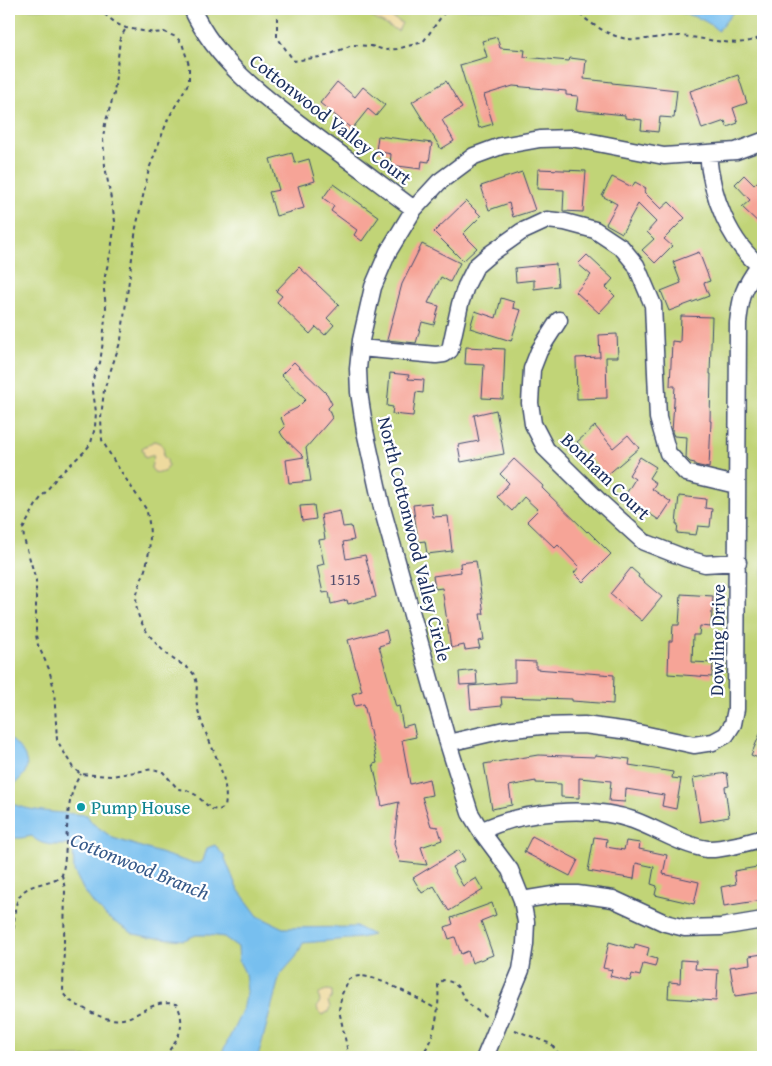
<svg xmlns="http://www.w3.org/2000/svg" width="772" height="1066" font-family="'Gentium Book Plus',serif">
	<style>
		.green { fill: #c1d477; stroke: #6e826a }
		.sand { fill: #eeda9e; stroke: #84847e }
		.water { fill: #77bfef; stroke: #4977a6 }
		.building { fill: #f6a497 }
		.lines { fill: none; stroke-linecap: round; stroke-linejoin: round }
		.minor-casing { stroke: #3c496d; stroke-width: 19 }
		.path { stroke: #3c496d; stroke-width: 2; stroke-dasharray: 4 4; stroke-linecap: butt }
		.minor { stroke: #fff; stroke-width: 16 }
		.culture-dot { fill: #0f9aa8; stroke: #fff; stroke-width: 2 }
		.labels { text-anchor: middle; stroke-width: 4.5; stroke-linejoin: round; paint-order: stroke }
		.number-label { font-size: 16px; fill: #524c6c }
		.street-label { font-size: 19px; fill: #1b2f5e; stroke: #fff }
		.culture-label { font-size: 19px; fill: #0d838f; stroke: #fff; text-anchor: start }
		.water-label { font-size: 20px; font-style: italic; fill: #375a8a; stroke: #fff }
	</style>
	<rect width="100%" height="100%" fill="#fff"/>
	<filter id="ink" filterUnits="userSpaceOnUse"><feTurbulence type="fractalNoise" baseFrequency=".02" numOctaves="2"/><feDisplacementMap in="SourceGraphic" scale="10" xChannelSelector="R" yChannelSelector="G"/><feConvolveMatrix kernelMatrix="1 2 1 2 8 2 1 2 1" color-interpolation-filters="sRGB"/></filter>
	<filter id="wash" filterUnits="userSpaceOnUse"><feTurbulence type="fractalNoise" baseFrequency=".0096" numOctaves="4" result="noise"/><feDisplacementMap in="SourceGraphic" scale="20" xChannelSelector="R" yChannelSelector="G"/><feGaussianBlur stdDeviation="1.12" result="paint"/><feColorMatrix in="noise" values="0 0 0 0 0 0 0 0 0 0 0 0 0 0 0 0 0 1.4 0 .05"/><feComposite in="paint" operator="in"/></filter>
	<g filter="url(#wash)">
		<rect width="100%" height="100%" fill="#f5dbbf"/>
		<path class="green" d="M9 9H763V1057H9Z"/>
		<path class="sand" d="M364 9H389L387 15 402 23 398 31 362 12Z
			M154 441C163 443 165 448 163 456L167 460 168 466 165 471 160 473 154 472 151 468 154 455 145 458 142 448Z
			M328 990 332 991V997L328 1002 330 1007 328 1012 322 1015 318 1011 317 1007 320 1001C317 993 321 991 328 990Z"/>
		<path class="water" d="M660 9H730L734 11 718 31C702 15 681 13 660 9Z
			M9 737C18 746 33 760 24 774 19 781 12 785 9 792Z
			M9 801C19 812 71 813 87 815L92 823 113 838 191 863H200L203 861 207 848 215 845 224 856 237 888 258 916 283 928 357 927 373 935 360 938 303 943 296 957 280 975 258 1057H220L243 1009 247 992 245 973 239 961 238 947 224 937 209 935H196L184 940 149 937 134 934 108 918 93 903 83 889 74 871 73 845C58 844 42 848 32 836L21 838H9Z"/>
		<g id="blocks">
			<path class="building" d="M497 37 500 48 525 50 524 57 569 61 570 58 586 60 584 79 612 82V83L677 90 674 118 660 117 658 132 641 130 642 120 625 118V115L576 110 578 96 566 95V91L513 86 484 95 493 124 479 128 460 65 487 57 482 41Z
				M738 75 747 103 733 108 738 123 727 127 725 121 702 129 690 91Z
				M446 81 462 108 442 120 454 141 441 149 412 102Z
				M337 82 355 97 363 87 385 105 376 116 368 109 352 129 320 103Z
				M378 136 432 143 429 162 422 161 421 169 390 165 391 154 376 151Z
				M292 153 295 163 309 159 315 181 298 186 304 208 276 216 269 192 279 190 270 159Z
				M538 169 586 171 583 212 563 211 564 190 537 189Z
				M522 172 535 210 513 217 509 203 489 210 481 186Z
				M744 175 754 185 763 176V227L742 207 750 200 735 184Z
				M612 177 632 187 635 182 646 188 644 192 661 209 669 202 685 218 664 239 672 246 655 263 642 250 654 239 647 232 656 222 638 204 622 233 606 224 617 204 602 196Z
				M333 184 379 217 362 241 354 235 357 230 331 211 334 206 323 198Z
				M466 201 481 216 463 234 477 248 463 261 434 232Z
				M422 244 460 263 450 282 441 277 428 303 439 306 434 325 422 322 416 343 387 340 402 284Z
				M699 252 710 281 704 283 709 296 669 311 661 291 681 283 673 262Z
				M587 255 613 279 606 287 615 296 599 313 576 292 591 275 578 264Z
				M556 264 558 286 534 289V280L516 282 515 268Z
				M299 267 339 305 327 318 334 325 325 335 316 327 310 334 277 302 282 296 276 291Z
				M501 298 514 302 513 308 521 310 511 341 470 328 475 311 496 318Z
				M681 316 712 317 710 374H711L710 421H711L709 468 695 465V463L690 462 686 458 687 437 674 436 672 432 675 386H670L672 341 680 342Z
				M617 334 618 357H606L607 398 577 399 576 358 600 357 599 335Z
				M466 347 505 349 503 399 482 398 484 365 465 364Z
				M294 362 327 394 332 404 328 408 332 418 306 448 311 481 289 483 286 460 304 457 283 437 280 432 285 427 281 418 285 414 297 408 306 399 281 375Z
				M390 373 409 375 408 379 424 380 423 393 416 392 413 416 392 414 393 407 387 406Z
				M496 410 504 454 461 462 458 445 479 441 474 415Z
				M595 426 613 448 628 435 639 448 606 476 577 442Z
				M640 457 656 467 649 478 656 483 652 489 671 502 659 520 624 497 635 479 629 475Z
				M514 459 543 486 542 488 587 532 588 531 611 554 583 582 574 573 579 567 558 545 555 548 527 521 538 510 524 497 512 511 497 497 509 483 500 474Z
				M679 496 706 499 705 508 712 509 710 527 698 526 696 535 677 533 678 524H676Z
				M431 503 433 517 448 516 452 551 427 554 425 541 418 542 413 505Z
				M314 505 316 519 302 521 300 506Z
				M340 511 343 527 351 526 354 540 343 542 346 559 365 555 376 597 348 604 347 600 331 604 329 592 323 593 317 566 324 564 319 540 325 539 321 515Z
				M476 561 484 614H480L484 640 478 641 480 648 465 650 464 645 451 648 442 588 435 589 433 576 461 572 460 563Z
				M631 568 639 575 638 577 662 597 642 621 610 594Z
				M681 594 713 596 711 627 700 626 699 635H693L692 662 713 663 712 677 668 674 669 641H672L673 625H679Z
				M386 630 389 643 379 646 396 707 399 706 403 727 413 724 416 737 402 740 410 784 429 779 432 795 422 797 431 826 438 827 442 840 421 847 427 865 400 862 394 844 399 802 382 806 373 764 377 763 364 704 355 706 352 694 362 691 348 640Z
				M515 661 536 662V669L614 675 613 704 572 701V699L501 697 502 706 471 709 469 686 515 682Z
				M476 670 477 684 460 685 459 672Z
				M763 727V760L751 755Z
				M538 755 595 757V755L630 759 629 765 673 772 672 778 681 779 676 809 662 806 664 795 626 789 625 802 609 801 611 781 579 778V798L561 797V784L536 783V781L509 786 512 805 492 809 484 764Z
				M727 773 729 786 725 787 729 817 700 822 693 778Z
				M532 836 578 860 570 876 524 852Z
				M594 837 607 839 606 847 624 850 626 841 640 843 639 849 667 855 663 874 699 882 694 904 655 895 657 886 651 884 654 867 636 863 634 879 588 871Z
				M459 850 465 860 452 867 463 886 476 878 483 890 449 911 434 886 422 893 413 878Z
				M763 866V900L724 906 721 887 736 884 734 871Z
				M492 903 496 915 481 921 493 955 472 963 468 951 461 954 455 937 449 939 445 927 453 924 451 918Z
				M609 942 634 949 635 944 649 948 647 956 657 959 655 967 643 964 640 976 632 974 630 981 610 976 612 970 603 968Z
				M763 954V992L735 996 730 967 750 964 749 956Z
				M681 960 696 961 695 969 718 970 716 1001 668 998 669 982 680 983Z"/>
		</g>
	</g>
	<g filter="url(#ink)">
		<use href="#blocks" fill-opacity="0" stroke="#3c496d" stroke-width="1"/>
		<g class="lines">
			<g class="minor-casing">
				<path id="minor" d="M192 9C219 68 275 105 325 143 355 164 384 187 414 209
					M708 154C711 194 729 244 763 268
					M559 320 539 351 532 369 530 403 533 424 546 449 600 502 644 542 685 558 705 564 738 562
					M360 348 436 355 444 354 450 350 460 304 466 286 476 266 490 254 521 232 547 220 565 222 595 230 622 248 636 265 653 305 658 418 668 453 686 473 736 485
					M448 743 504 730 541 726 584 725 629 731 694 745 713 742 726 735 733 724 736 709 738 323C741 296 743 288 760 265
					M481 831C521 811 590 805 633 820 658 829 681 845 707 849 719 850 751 842 763 838
					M522 900 559 894H577L613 899 665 923 685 928 721 927 763 920
					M485 1057 521 970 525 944 526 922 522 900 510 870 481 831 470 813 448 743 382 508 365 431 359 392 358 369 361 340 373 287 388 252 414 209 439 182 474 156 501 146 540 139 571 138 664 156 736 151 763 141"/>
			</g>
			<path class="path" d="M98 9 117 24 126 28 154 33 164 32 176 37 182 43 189 65V82L168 119 149 169 136 228 121 340 104 390 101 418 102 440 114 461 146 509C151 525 151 545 147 562 144 578 133 593 137 610 141 629 158 647 173 659 179 663 187 666 192 672 200 681 195 694 197 705 203 739 231 771 225 807L219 810 211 809 196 795 187 790 178 789 163 772 153 769 112 776 81 774 73 768 57 740 54 689 49 669 38 645 36 635V580L24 539 23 529 37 503 58 476 85 451 91 443 95 427 96 412 92 384 95 371 100 363 103 341 106 307 104 290 105 276 111 251 115 221 105 166 103 139 105 124 114 94 120 39 126 28
				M277 9V37L294 61 326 56 352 45 371 46 385 50 397 49 423 42 447 9
				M573 9C587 20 601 32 619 37 638 43 657 36 676 36 705 36 736 51 763 36
				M62 875 65 889 63 993C68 1001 77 1005 85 1009 134 1038 139 997 176 1004 182 1012 183 1027 178 1036 175 1043 169 1050 165 1057
				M9 952C18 935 9 905 23 892 32 883 51 884 62 875 70 844 62 800 81 774
				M9 1000 10 1010 9 1020
				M515 1030 551 1044 561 1057
				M349 1057 339 1010 342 994 349 979C352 978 356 976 360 976 379 976 420 1000 438 1010
				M421 1057C435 1037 440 1010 438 985L443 980C459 983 457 987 465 999 471 1007 479 1012 487 1017"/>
			<use href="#minor" class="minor"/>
		</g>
	</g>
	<circle class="culture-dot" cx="81" cy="807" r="5"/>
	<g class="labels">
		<g class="number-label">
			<text x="345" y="585">1515</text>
		</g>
		<g class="street-label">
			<text transform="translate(331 119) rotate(38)" y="7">Cottonwood Valley Court</text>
			<text transform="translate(606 476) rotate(44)" y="7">Bonham Court</text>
			<text transform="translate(415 539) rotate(76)" y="7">North Cottonwood Valley Circle</text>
			<text transform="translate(717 640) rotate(-89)" y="7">Dowling Drive</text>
		</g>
		<g class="culture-label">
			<text x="91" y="814">Pump House</text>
		</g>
		<g class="water-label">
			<text transform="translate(140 866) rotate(22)" y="7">Cottonwood Branch</text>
		</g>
	</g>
	<rect width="772" height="1066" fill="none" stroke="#fff" stroke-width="30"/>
</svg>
